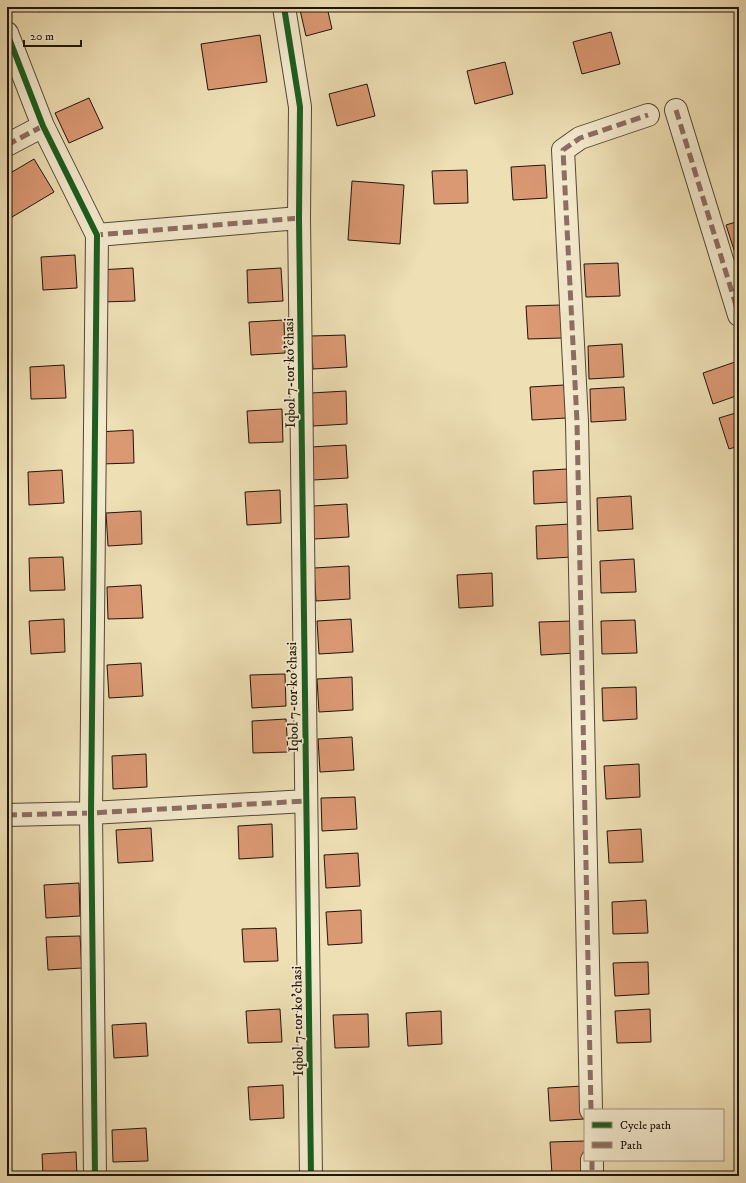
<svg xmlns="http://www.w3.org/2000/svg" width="746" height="1183" font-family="'IM FELL DW Pica',serif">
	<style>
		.building { fill: #da9873; stroke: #1f140b }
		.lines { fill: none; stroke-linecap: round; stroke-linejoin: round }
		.street-casing { stroke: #534735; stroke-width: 24 }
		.street { stroke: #f4eace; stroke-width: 22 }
		.quiet { stroke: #8d6e63; stroke-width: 5; stroke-dasharray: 10 5; stroke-linecap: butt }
		.cycleway-casing { stroke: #f4eace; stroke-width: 8 }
		.cycleway { stroke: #1b5e20; stroke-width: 6 }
		.labels { text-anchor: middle; stroke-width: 3.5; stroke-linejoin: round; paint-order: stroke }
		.street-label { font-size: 14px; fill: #1f140b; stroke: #f4eace }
	</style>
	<rect width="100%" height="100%" fill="#eedfb4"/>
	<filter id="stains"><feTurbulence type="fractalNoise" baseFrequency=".005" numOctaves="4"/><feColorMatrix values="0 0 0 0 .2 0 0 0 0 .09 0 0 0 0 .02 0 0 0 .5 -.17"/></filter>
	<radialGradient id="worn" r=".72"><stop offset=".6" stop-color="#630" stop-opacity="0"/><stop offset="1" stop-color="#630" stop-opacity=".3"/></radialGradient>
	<path class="building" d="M37 7H51L39 12Z
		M312 7H327L332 29 306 36 300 10Z
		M611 32 620 64 582 74 573 42Z
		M260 35 267 82 208 90 201 44Z
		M505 62 513 94 475 104 467 71Z
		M367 84 375 116 337 126 329 94Z
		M89 98 103 128 69 143 55 113Z
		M34 159 54 192 7 220V175Z
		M545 165 547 198 513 200 511 167Z
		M467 170 468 203 434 204 432 171Z
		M352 181 404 185 400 244 348 240Z
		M739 221V254L736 256 726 225Z
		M75 255 77 288 43 290 41 257Z
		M618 263 620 296 586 297 584 264Z
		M133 268 135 301 101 302 99 270Z
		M281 268 283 301 248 303 247 270Z
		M561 305 562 338 528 339 526 306Z
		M284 320 285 353 251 355 249 322Z
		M345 335 347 367 313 369 311 336Z
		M622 344 624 377 589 379 588 346Z
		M735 362 739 375V395L713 404 703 373Z
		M64 365 66 398 31 399 30 367Z
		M564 385 566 418 532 420 530 387Z
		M624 387 626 420 591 422 590 389Z
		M346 391 347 424 313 426 311 393Z
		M282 409 283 442 249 443 247 411Z
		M739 412V446L729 449 719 418Z
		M133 430 134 463 100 464 98 432Z
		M346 445 348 478 313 480 311 447Z
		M567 469 569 502 534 504 533 471Z
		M62 470 64 503 29 505 28 472Z
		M280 490 281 523 247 525 245 492Z
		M631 496 633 529 598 531 597 498Z
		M347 504 349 537 314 539 313 506Z
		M141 511 142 544 108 546 106 513Z
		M570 524 572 557 537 559 536 526Z
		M63 557 65 590 30 591 29 558Z
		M634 559 636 592 601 593 600 561Z
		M349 566 350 599 316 601 314 568Z
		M492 573 493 606 459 608 457 575Z
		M141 585 143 618 108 619 107 587Z
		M64 619 65 652 31 654 29 621Z
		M351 619 353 652 319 654 317 621Z
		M635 620 637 653 602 654 601 621Z
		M573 621 575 653 541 655 539 622Z
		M141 663 143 696 109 698 107 665Z
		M285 674 286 706 252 708 250 675Z
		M352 677 353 710 319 712 317 679Z
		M636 687 637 719 603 721 602 688Z
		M286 719 288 752 253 753 252 721Z
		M352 737 354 770 320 772 318 739Z
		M146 754 147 787 113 789 112 756Z
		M639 764 640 797 606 799 604 766Z
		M355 797 357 829 322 831 321 798Z
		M272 824 273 857 239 859 238 826Z
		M151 828 153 861 118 863 116 830Z
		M641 829 643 862 609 863 607 831Z
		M358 853 360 886 326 888 324 855Z
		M79 883 80 916 46 918 44 885Z
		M646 900 648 933 613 934 612 902Z
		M361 910 362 943 328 945 326 912Z
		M276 928 278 961 244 962 242 929Z
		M80 936 82 968 48 970 46 937Z
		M648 962 649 994 615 996 613 963Z
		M280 1009 282 1042 248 1043 246 1011Z
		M650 1009 651 1042 617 1043 615 1011Z
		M441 1011 442 1044 408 1046 406 1013Z
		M368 1014 369 1047 335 1048 333 1015Z
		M146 1023 148 1056 114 1058 112 1025Z
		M283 1085 284 1118 250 1120 248 1087Z
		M583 1086 584 1119 550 1121 548 1088Z
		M146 1128 148 1161 113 1162 112 1130Z
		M585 1141 586 1173 552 1175 550 1142Z
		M76 1152 77 1176H43L42 1154Z
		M280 1174V1176H245Z"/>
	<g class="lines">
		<g class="street-casing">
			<path id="street" d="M284 7 300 107 299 218 311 1176
				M7 33 43 126 97 235 91 813 95 1176
				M676 110 739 315
				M7 145 43 126
				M97 235 299 218
				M7 815 91 813 306 801
				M591 1110 577 422 563 150 580 138 648 115
				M592 1160V1176"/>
		</g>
		<use href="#street" class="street"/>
		<path class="quiet" d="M676 110 739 315
			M7 145 43 126
			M97 239V235L299 218
			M7 815 91 813 306 801
			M591 1110 577 422 563 150 580 138 648 115
			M592 1160V1176"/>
		<g class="cycleway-casing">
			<path id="cycleway" d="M284 7 300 107 299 218 311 1176
				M7 33 43 126 97 235 91 813 95 1176"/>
		</g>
		<use href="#cycleway" class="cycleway"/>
	</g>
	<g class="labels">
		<g class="street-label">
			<text transform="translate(289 373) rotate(-91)" y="5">Iqbol 7-tor ko'chasi</text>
			<text transform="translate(292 697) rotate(-91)" y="5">Iqbol 7-tor ko'chasi</text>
			<text transform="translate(297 1021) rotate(-91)" y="5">Iqbol 7-tor ko'chasi</text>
		</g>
	</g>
	<rect width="746" height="1183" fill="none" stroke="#eedfb4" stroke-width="24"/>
	<rect x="8" y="8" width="730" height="1167" fill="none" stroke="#1f140b" stroke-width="2"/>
	<rect x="12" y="12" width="722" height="1159" fill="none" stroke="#1f140b"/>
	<rect x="584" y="1109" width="140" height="52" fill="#f4eace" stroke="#9f9480"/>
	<rect x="592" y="1122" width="20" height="6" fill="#1b5e20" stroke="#9f9480"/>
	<text x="620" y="1129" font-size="12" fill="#1f140b">Cycle path</text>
	<rect x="592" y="1142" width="20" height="6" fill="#8d6e63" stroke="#9f9480"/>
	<text x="620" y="1149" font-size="12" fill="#1f140b">Path</text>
	<path d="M24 40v6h57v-6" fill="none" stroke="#1f140b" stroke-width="2"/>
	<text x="30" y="40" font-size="12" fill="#1f140b" stroke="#f4eace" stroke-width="3" paint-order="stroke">20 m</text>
	<rect width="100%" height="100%" filter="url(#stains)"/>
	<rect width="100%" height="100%" fill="url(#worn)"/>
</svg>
